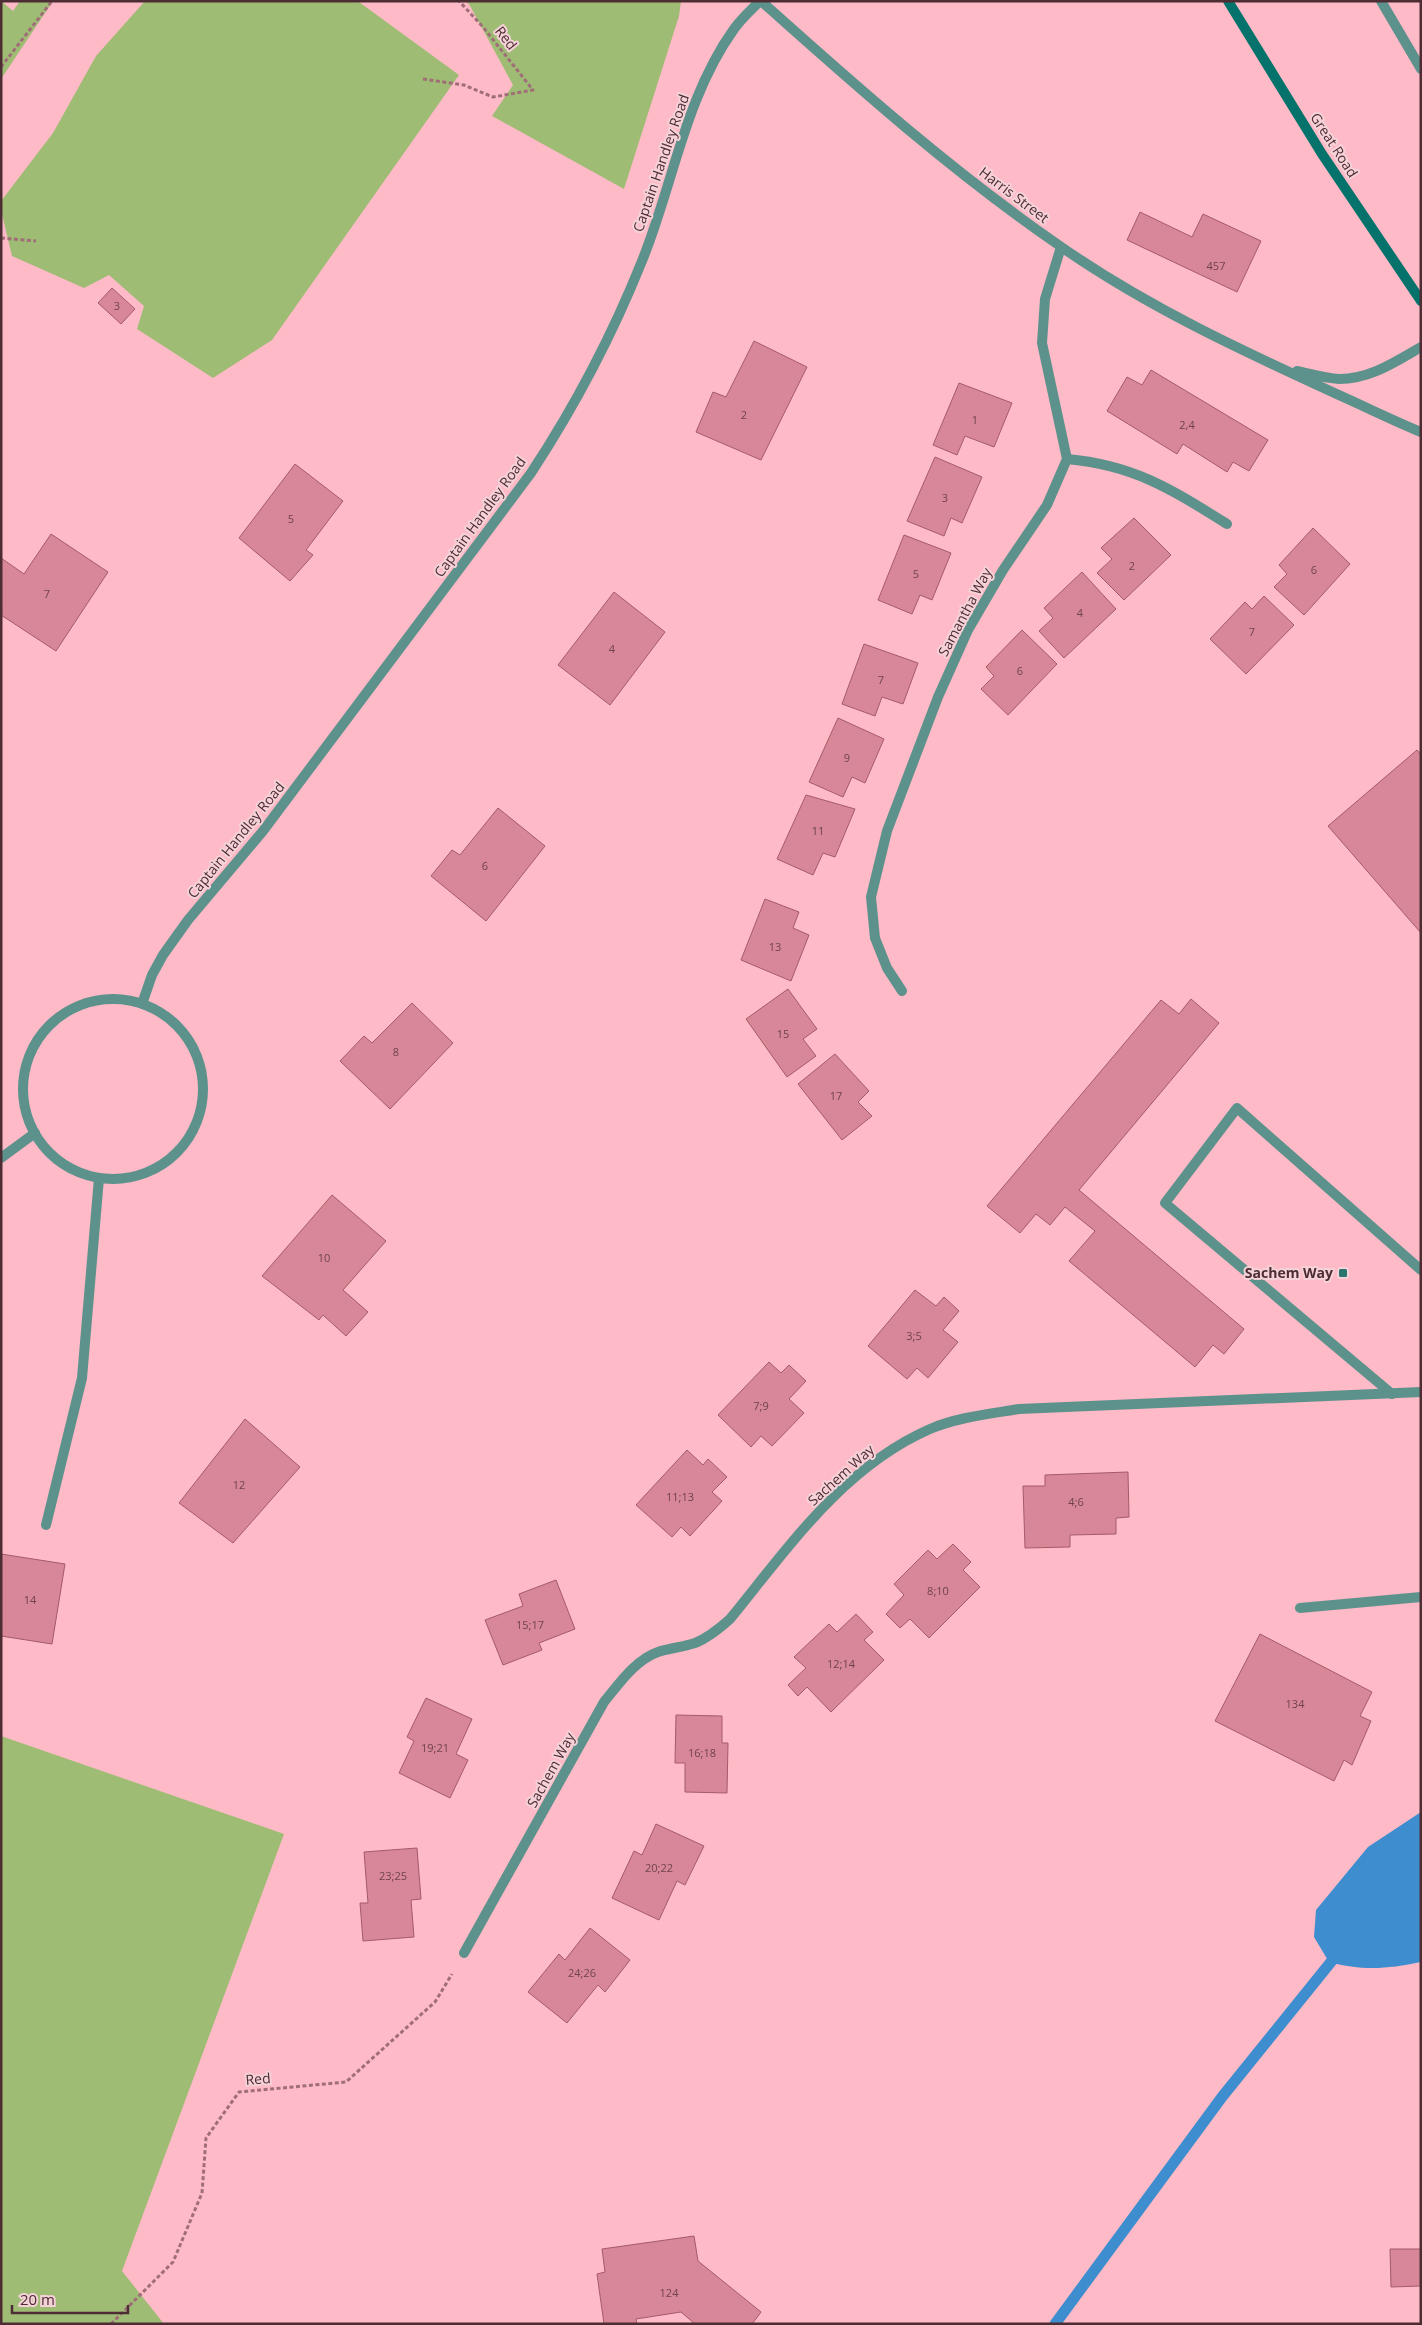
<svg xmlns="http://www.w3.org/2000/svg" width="1422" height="2325" font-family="'Open Sans',sans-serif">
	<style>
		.green { fill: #9fbc74 }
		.water { fill: #3d8dcf }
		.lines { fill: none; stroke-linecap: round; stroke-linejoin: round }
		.stream { stroke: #3d8dcf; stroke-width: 11 }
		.building { fill: #d78797; stroke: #a55a6a }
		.path { stroke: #a06e78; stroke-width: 3; stroke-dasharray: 4 2.5; stroke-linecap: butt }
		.lane { stroke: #5d928c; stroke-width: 10 }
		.street { stroke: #5d928c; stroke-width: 10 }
		.secondary { stroke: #05736b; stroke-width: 10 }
		.poi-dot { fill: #2c746e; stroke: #f5d2d8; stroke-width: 2 }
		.labels { text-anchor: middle; stroke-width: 4; stroke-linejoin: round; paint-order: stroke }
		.number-label { font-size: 11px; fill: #70434c }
		.street-label { font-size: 14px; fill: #4d2c33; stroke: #f5d2d8 }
		.poi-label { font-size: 14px; font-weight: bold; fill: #4d2c33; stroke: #f5d2d8; text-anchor: end }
	</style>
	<rect width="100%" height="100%" fill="#febac6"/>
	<path class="green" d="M1 1 13 11 20 1H53L1 79Z
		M145 1 359 2 459 75 272 340 213 378 137 329 144 306 109 275 84 288 12 256 1 210V201L53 133 96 56Z
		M465 1H681L679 16 624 189 492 116 513 85 469 4Z
		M1 1736 284 1834 122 2271 164 2324H1Z"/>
	<path class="water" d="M1421 1812V1962C1388 1969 1362 1971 1329 1962L1314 1937 1316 1910 1368 1847Z"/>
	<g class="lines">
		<path class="stream" d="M1055 2324 1222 2097 1339 1952"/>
	</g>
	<path class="building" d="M1140 212 1192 237 1203 214 1261 241 1237 292 1127 240Z
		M112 288 135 309 121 324 98 303Z
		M754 341 807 367 761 460 696 432 713 392 726 397Z
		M1151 370 1268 440 1249 471 1233 462 1227 472 1183 444 1177 454 1107 411 1127 377 1142 385Z
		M959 383 1012 403 994 447 965 436 957 455 933 445Z
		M935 457 982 477 962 523 951 518 944 536 907 521Z
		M295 464 343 501 306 550 313 555 290 581 239 538Z
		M1134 518 1171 555 1124 600 1097 573 1112 559 1101 548Z
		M1313 528 1350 564 1304 615 1274 587 1287 574 1279 565Z
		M51 534 108 572 56 651 1 615V558L24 574Z
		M904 535 951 553 932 600 920 595 912 614 878 600Z
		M1082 572 1116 609 1064 658 1039 631 1053 618 1044 608Z
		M614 592 665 632 610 705 558 665Z
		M1264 596 1294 625 1246 674 1210 639 1245 602 1252 609Z
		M1022 630 1057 664 1008 715 981 689 994 676 986 667Z
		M864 644 918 663 903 704 882 697 875 716 842 704Z
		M838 718 884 739 865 783 852 777 843 797 809 782Z
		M1417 750 1421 755V933L1328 826Z
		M806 795 855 809 835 857 823 853 813 875 777 859Z
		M498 808 545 846 486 921 431 876 452 850 460 855Z
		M765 899 799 912 793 928 809 935 791 981 741 960Z
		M788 989 817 1029 803 1039 816 1056 787 1077 746 1019Z
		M1191 999 1219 1023 1079 1190 1244 1329 1224 1354 1213 1345 1195 1367 1069 1261 1095 1231 1065 1207 1050 1225 1036 1214 1020 1233 987 1206 1161 1000 1179 1014Z
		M412 1003 453 1043 390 1109 340 1061 364 1036 372 1043Z
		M835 1054 869 1091 858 1102 872 1116 842 1140 798 1084Z
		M332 1195 386 1241 343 1290 368 1312 346 1336 323 1315 319 1320 262 1276Z
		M915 1290 936 1306 944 1297 959 1311 943 1330 958 1342 928 1378 917 1368 907 1379 868 1346Z
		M769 1362 781 1373 789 1365 806 1381 789 1399 804 1413 772 1446 761 1436 751 1447 718 1415Z
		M245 1419 300 1467 233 1543 179 1503Z
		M687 1450 703 1465 708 1459 727 1477 712 1492 722 1501 690 1536 681 1527 672 1537 636 1505Z
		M1128 1472 1129 1517 1116 1518V1534L1070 1535V1547L1025 1548 1023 1486H1045V1475Z
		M953 1544 971 1562 963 1570 980 1587 929 1638 910 1619 900 1628 886 1614 904 1595 894 1584 928 1550 937 1559Z
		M1 1554 65 1564 52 1644 1 1636Z
		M556 1580 575 1629 539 1643 542 1650 503 1665 485 1620 523 1606 519 1594Z
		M856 1614 873 1632 864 1640 884 1660 831 1712 807 1687 798 1696 788 1685 806 1668 794 1657 829 1624 837 1632Z
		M1260 1634 1372 1692 1360 1716 1371 1721 1352 1765 1344 1760 1334 1781 1215 1721Z
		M426 1698 472 1719 456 1754 468 1760 450 1798 399 1773 414 1741 407 1737Z
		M676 1715 722 1716V1743H728L727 1793 685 1792V1763H675Z
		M656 1824 704 1846 685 1885 677 1881 659 1920 612 1898 634 1851 642 1855Z
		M417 1848 421 1899 411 1900 414 1937 363 1941 360 1903H368L364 1852Z
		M590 1928 630 1960 605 1992 598 1985 567 2023 528 1992 559 1954 565 1960Z
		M694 2236 698 2261 761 2312 752 2324H695L681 2312 636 2319 637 2324H604L597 2274 605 2272 602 2249Z
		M1390 2249H1421V2286L1391 2287Z"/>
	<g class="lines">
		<path class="path" d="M1 67 52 1
			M423 79 464 85 493 97 533 90 483 27 459 1
			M1 238 36 241
			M111 2324 173 2262 202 2193 206 2138 239 2092 346 2082 435 2002 452 1974"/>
		<path class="lane" d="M1381 1 1421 69
			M1067 459C1134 465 1171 489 1227 524
			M1 1158 35 1133
			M1392 1394 1165 1203 1237 1108 1421 1270
			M46 1525 82 1378 99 1178
			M1300 1608 1421 1597"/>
		<path class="street" d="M761 1C857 87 954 173 1060 246 1147 307 1245 352 1341 396 1368 408 1394 421 1421 432
			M1297 371C1311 374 1325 378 1339 379 1370 379 1395 362 1421 347
			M902 991 887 968 875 938 871 897 887 831 938 697 968 630 1003 570 1047 505 1067 459 1042 343 1045 299 1061 247
			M23 1089a90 90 0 1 1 180 0a90 90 0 1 1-180 0Z
			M142 1004 152 975 163 955 188 920 263 831 531 473C575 406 612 336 642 261 673 185 685 97 734 29 741 19 751 10 760 1
			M464 1953 604 1702C619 1684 635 1660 658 1652 670 1648 683 1647 695 1643 708 1638 720 1628 730 1619 788 1548 843 1467 930 1429 958 1417 990 1414 1019 1409L1421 1392"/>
		<path class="secondary" d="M1228 1 1322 154 1421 301"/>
	</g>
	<rect class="poi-dot" x="1338" y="1268" width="10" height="10" rx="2.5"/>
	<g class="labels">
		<g class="number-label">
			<text x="1216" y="270">457</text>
			<text x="117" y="310">3</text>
			<text x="744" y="419">2</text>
			<text x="975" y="424">1</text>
			<text x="1187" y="429">2,4</text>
			<text x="945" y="502">3</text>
			<text x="291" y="523">5</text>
			<text x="1132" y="570">2</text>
			<text x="1314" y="574">6</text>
			<text x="916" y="578">5</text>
			<text x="47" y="598">7</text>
			<text x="1080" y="617">4</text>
			<text x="1252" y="636">7</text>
			<text x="612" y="653">4</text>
			<text x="1020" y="675">6</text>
			<text x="881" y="684">7</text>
			<text x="847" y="762">9</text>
			<text x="818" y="835">11</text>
			<text x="485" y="870">6</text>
			<text x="775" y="951">13</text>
			<text x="783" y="1038">15</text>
			<text x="396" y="1056">8</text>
			<text x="836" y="1100">17</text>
			<text x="324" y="1262">10</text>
			<text x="914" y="1340">3;5</text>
			<text x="761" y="1410">7;9</text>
			<text x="239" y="1489">12</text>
			<text x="680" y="1501">11;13</text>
			<text x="1076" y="1506">4;6</text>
			<text x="938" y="1595">8;10</text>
			<text x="30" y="1604">14</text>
			<text x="530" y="1629">15;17</text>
			<text x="841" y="1668">12;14</text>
			<text x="1295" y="1708">134</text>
			<text x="435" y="1752">19;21</text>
			<text x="702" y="1757">16;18</text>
			<text x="659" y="1872">20;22</text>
			<text x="393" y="1880">23;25</text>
			<text x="582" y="1977">24;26</text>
			<text x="669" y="2297">124</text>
		</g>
		<g class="street-label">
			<text transform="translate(506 38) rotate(52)" y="5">Red</text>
			<text transform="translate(1334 145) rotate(57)" y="5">Great Road</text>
			<text transform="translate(661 163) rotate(-71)" y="5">Captain Handley Road</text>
			<text transform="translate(1014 195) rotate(37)" y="5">Harris Street</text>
			<text transform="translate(480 517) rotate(-54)" y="5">Captain Handley Road</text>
			<text transform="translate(965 612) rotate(-62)" y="5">Samantha Way</text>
			<text transform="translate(236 840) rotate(-51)" y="5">Captain Handley Road</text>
			<text transform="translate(841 1475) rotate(-42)" y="5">Sachem Way</text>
			<text transform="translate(551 1770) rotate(-61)" y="5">Sachem Way</text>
			<text transform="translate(258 2079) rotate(-5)" y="5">Red</text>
		</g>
		<g class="poi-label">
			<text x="1333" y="1278">Sachem Way</text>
		</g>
	</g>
	<rect width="1422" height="2325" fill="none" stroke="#4d2c33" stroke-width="5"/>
	<path d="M12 2305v8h116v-8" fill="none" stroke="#4d2c33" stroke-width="2.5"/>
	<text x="20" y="2305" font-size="15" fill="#4d2c33" stroke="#f5d2d8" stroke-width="4" paint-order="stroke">20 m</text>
</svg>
